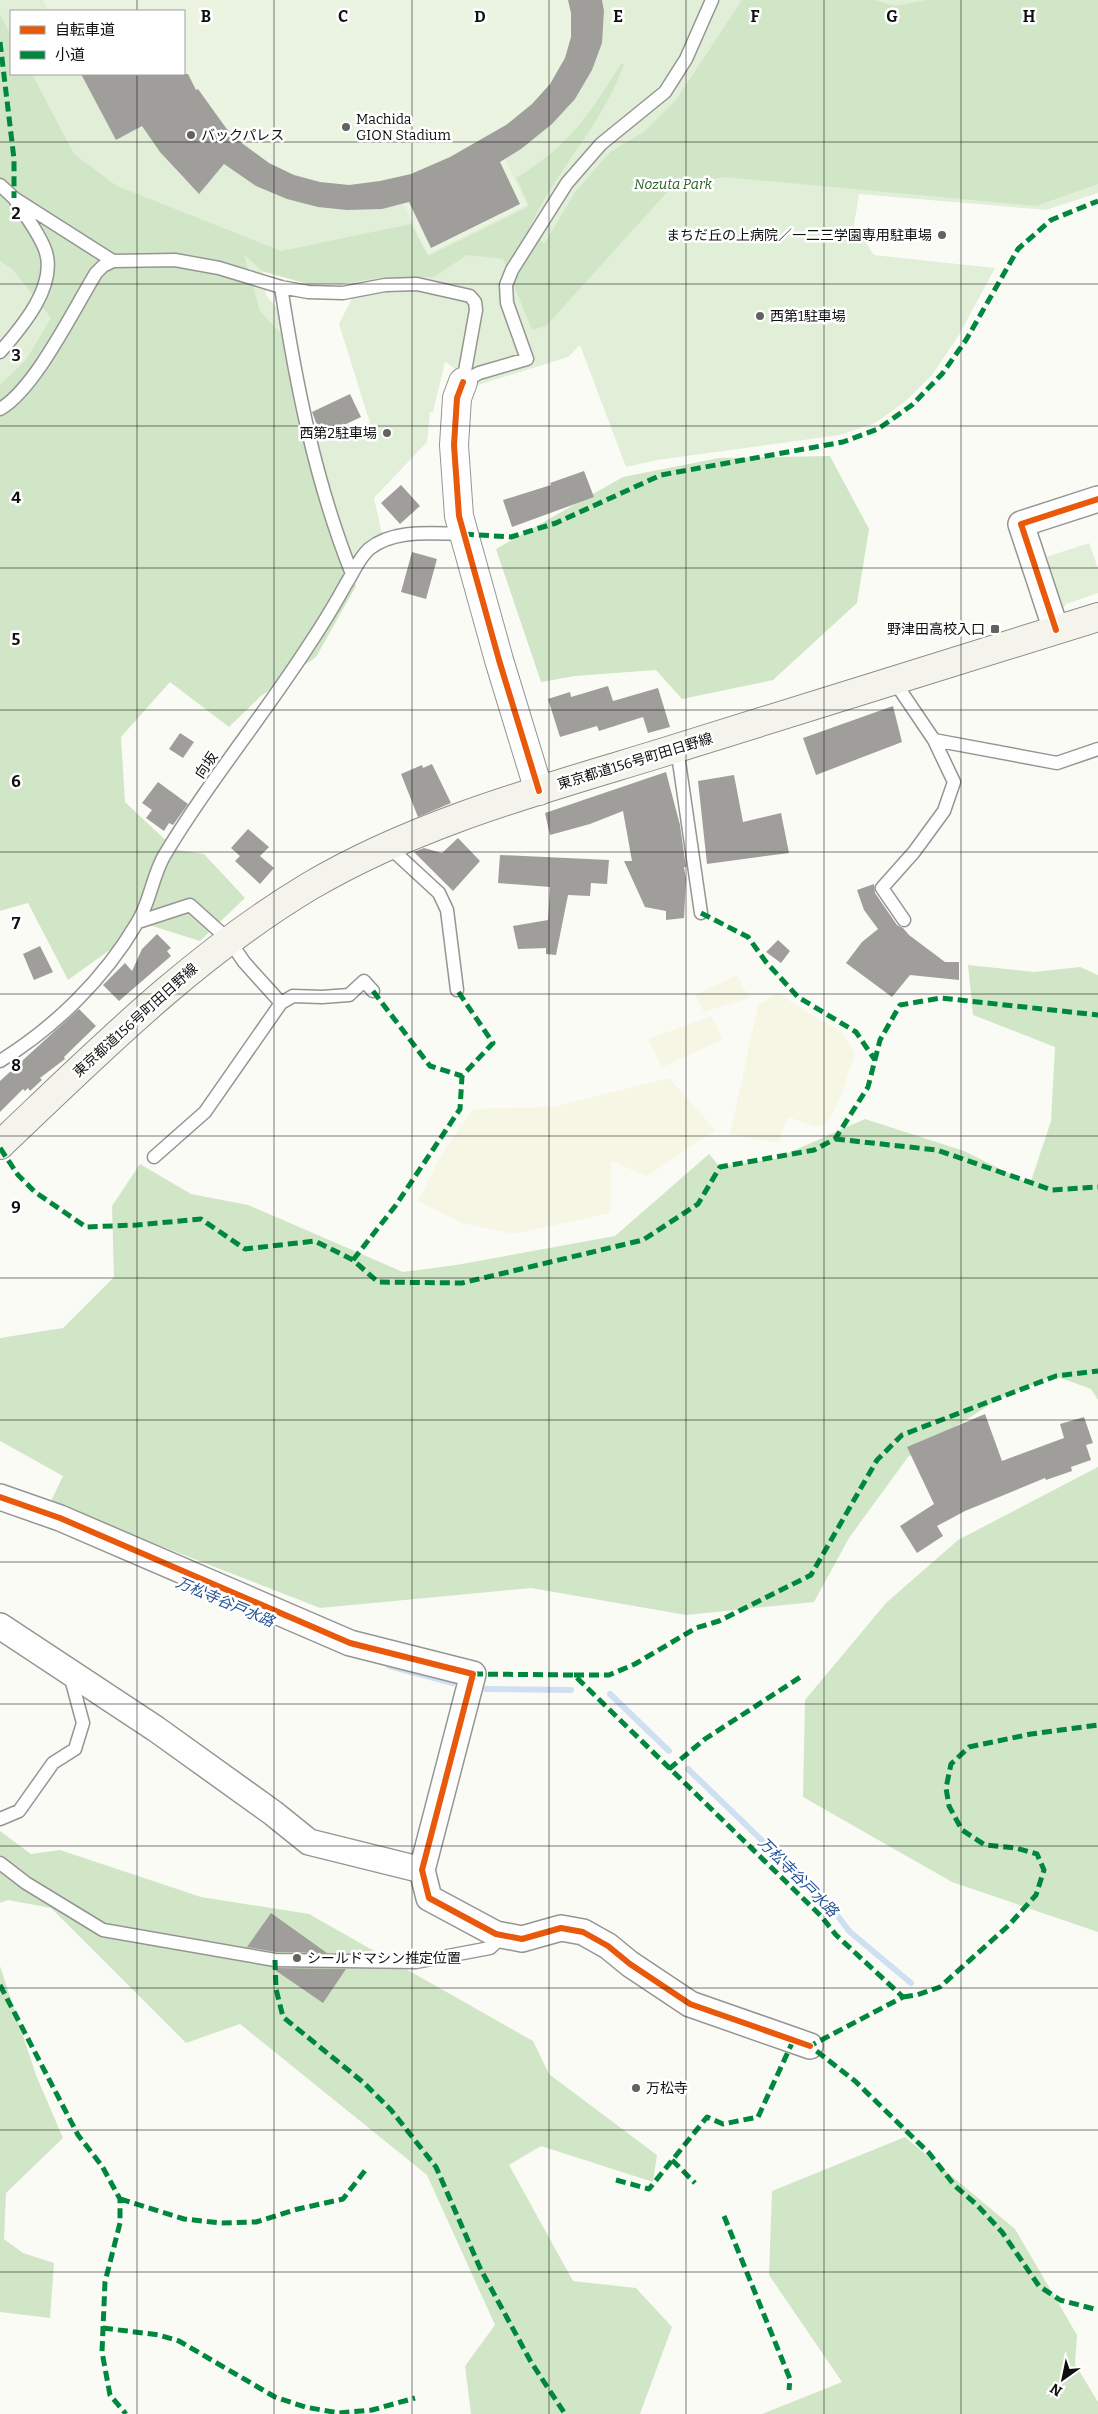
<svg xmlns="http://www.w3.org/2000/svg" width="1098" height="2414" font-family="Bitter,'Noto Sans JP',serif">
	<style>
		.farmland { fill: #f5f6e4 }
		.green { fill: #e2efd8; fill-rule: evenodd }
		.forest { fill: #d1e6c7 }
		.pitch { fill: #ebf4e1 }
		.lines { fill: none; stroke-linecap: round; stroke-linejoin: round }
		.stream { stroke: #cfe0f2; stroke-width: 6 }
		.building { fill: #9f9e9b }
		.service-casing { stroke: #959593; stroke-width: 15 }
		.minor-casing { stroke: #959593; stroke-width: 28 }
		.tertiary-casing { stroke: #959593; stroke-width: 30 }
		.secondary-casing { stroke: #8c8c8a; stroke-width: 30 }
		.service { stroke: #fefefe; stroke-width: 12 }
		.minor { stroke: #fefefe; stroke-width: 25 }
		.tertiary { stroke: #fefefe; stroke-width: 28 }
		.secondary { stroke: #f4f4ec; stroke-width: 28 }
		.quiet { stroke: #00873e; stroke-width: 5; stroke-dasharray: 10 5; stroke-linecap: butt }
		.cycleway-casing { stroke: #fff; stroke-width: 9 }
		.cycleway { stroke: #e8590c; stroke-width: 6 }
		.grid { fill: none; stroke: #0f0f0f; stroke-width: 1; stroke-opacity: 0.55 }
		.poi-dot { fill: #626260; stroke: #fff; stroke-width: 2 }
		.labels { text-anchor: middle; stroke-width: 5; stroke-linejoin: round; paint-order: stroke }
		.poi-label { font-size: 14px; fill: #0f0f0f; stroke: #fff; text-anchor: start }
		.park-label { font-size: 14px; font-style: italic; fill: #286125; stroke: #fff }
		.street-label { font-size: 14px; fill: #0f0f0f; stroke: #fff }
		.water-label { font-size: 15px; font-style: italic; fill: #245195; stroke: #fff }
		.grid-label { font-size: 16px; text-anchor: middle; font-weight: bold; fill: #0f0f0f; stroke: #fff; stroke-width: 5; stroke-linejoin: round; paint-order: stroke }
	</style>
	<rect width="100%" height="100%" fill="#fbfbf6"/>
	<path class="farmland" d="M737 975 749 998 704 1012 695 995Z
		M778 993 816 1018 841 1031 855 1053 840 1099 826 1124 817 1127 788 1117 778 1143 730 1134 758 1006Z
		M712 1016 722 1040 662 1067 648 1039Z
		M669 1078 715 1130 647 1176 611 1161 610 1213 514 1234 462 1223 418 1201 442 1153 473 1109 553 1107Z"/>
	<path class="green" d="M0 0H1098V193L1046 210 859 194 854 225 874 255 995 268 959 335 932 375 906 401 875 423 840 435 657 460 626 467 580 345 568 357 478 385 445 362 433 412H430L427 442 374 498 382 534 361 548 352 563 315 443 370 423 339 324 352 298 351 282 308 284 263 272 266 295 281 313 310 450 0 397ZM11 11H184V74H11Z
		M1089 543 1098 568V593L1066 604 1063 608 1055 605 1040 559Z"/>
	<path class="forest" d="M742 0H875L895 6 927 0H1098V184L1036 206 723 177 671 188 546 326 532 330 503 259 467 255 434 277H384L342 284H308L263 271 244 255 260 311 285 338 310 450 356 586 316 657 261 696 229 727 170 682 121 737 125 802 176 850 204 854 245 898 200 941 146 924 68 980 28 903 0 911V385L26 360 51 318 13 270 0 261V14L11 35V74H32L74 154 117 186 281 251 411 224 428 256 529 206 516 178C569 146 589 115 621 64H624C608 108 584 138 559 176 548 192 539 209 530 226L544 244 576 191 610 152 645 131 676 100Z
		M830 456 869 529 857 603 773 680 682 699 656 670 575 676 541 682 496 549 623 477 719 458Z
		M968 965 1034 972 1080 967 1098 975V1400L1091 1389 1055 1376 1000 1398 908 1457 849 1538 814 1602 686 1615 531 1588 320 1608 50 1503 63 1476 0 1441V1338L63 1328 114 1277 112 1206 140 1164 191 1194 248 1205 403 1272 456 1265 615 1236 709 1154 720 1167 775 1159 865 1119 964 1151 1030 1184 1051 1121 1055 1047 973 1015Z
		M1098 1467V1932L952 1882 803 1797 805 1700 886 1603 958 1540Z
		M0 1831 31 1854 60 1850 201 1897 309 1914 533 2041 549 2074 657 2155 653 2182 541 2146 509 2165 573 2281 636 2288 672 2327 640 2414H471L465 2366 495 2325 427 2175 240 2024 186 2043 51 1908 8 1900 0 1903Z
		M0 1966 36 2075 63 2138 6 2193 4 2239 23 2253 54 2263 50 2318 0 2312Z
		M905 2137 1015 2229 1077 2335 1075 2364 1098 2402V2414H762L842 2382 769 2275 772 2191Z"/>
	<path class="pitch" d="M43 0H602L604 11 602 43 591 70 505 159 527 205 428 254 403 204C341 218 274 204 224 164L199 194 177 172 144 125 116 140 81 74H184V11H49Z"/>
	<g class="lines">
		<path class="stream" d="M389 1666 453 1683
			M486 1689 571 1690
			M610 1694 669 1751
			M688 1769 830 1906 850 1932 911 1983"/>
	</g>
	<path class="building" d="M568 0H602L604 11 602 43 592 70 575 99 552 124 521 149 500 162 520 204 431 248 409 202 382 209 347 210 318 207 287 199 256 186 224 164 199 194 160 152 142 126 116 140 81 74H188L196 90 198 89 226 128 239 141 269 163 294 175 320 182 349 185 380 181 411 174 450 157 506 125 532 104 550 84 565 58 571 37V13Z
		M350 394 361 417 321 436 312 412Z
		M584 471 594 497 512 527 503 500 551 485 550 483Z
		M401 485 420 506 400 524 381 503Z
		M412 552 437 559 426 599 401 592Z
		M608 686 613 701 658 688 670 727 648 733 643 717 599 731 597 726 560 737 548 699 570 692 571 697Z
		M893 706 902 742 816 775 803 738Z
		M180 733 194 742 183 758 169 749Z
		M432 764 451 803 418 817 401 774 422 765 423 768Z
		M666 772 680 825 686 867H684L686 879 684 918 666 920V911L645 907 624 861H632L623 811 590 824 550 835 545 813Z
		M734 775 743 822 781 813 789 853 707 864 698 781Z
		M158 782 188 804 173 825 169 823 164 831 146 818 152 810 142 803Z
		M248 829 269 847 260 856 274 868 260 884 235 861 240 856 231 848Z
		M458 838 480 861 453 891 414 852 424 848 442 853Z
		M500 855 609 860 607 884 591 883 590 896 568 895 556 955 546 954V948L518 949 513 926 548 920 550 887 498 883Z
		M874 884 875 893 897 925 903 928 909 935 945 962H959V980L910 975 892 997 846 963 862 942 878 929 864 910 857 890Z
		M157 934 171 948 167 951 171 956 119 1001 103 985 125 963 132 971 142 949Z
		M778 940 790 951 781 963 766 952Z
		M40 946 53 972 34 980 23 954Z
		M79 1009 96 1026 64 1057 65 1059 40 1078 42 1080 30 1091 28 1088 25 1091 23 1089 0 1112V1081Z
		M985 1414 1002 1461 1064 1438 1060 1424 1084 1417 1093 1443 1086 1445 1091 1460 1071 1467 1072 1471 1046 1480 1045 1478 965 1511 937 1526 943 1536 917 1553 900 1526 934 1504 907 1447Z
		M271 1913 327 1953 276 1952 247 1947Z
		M272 1968H275L346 1969 323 2003Z"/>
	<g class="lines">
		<g class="service-casing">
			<path id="service" d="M0 185 14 198 113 261
				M281 287C296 384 315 481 352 574
				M0 352C22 327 60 283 44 247 37 230 24 214 14 198
				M463 382 479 373 527 359 507 303 506 285 512 270 567 183 601 144 665 92 686 59 712 0
				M0 409C35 389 74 309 96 273L103 266 113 261 175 260 219 268 281 287 308 292 343 293 385 285 417 284 470 296 475 302 476 310 463 382
				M894 681 934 740 1057 763 1098 749
				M677 748 701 913
				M388 846 439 893 447 910 457 990
				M904 920 882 888 914 852 944 811 954 782 934 740
				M138 922 190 905 229 940 244 962 281 1003
				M0 1061C55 1027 104 979 137 923 150 903 152 877 164 856 207 784 261 719 307 648 321 627 334 606 346 584 353 573 359 558 369 549 395 528 434 534 464 534
				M154 1157 205 1112 281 1003 293 996 322 997 349 995 364 981 373 991
				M0 1819 19 1811 53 1763 75 1749 83 1723 70 1675
				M0 1863 26 1883 103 1930 275 1960 416 1962 490 1948 504 1935"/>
		</g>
		<g class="minor-casing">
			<path id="minor" d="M1056 630 1021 524 1098 499
				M0 1497 60 1518 350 1643 473 1674 422 1870 429 1898 496 1934 522 1939 561 1928 583 1932 608 1946 630 1964 690 2004 810 2046
				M0 1626 156 1729 273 1813 309 1842 422 1870"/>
		</g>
		<g class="tertiary-casing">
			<path id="tertiary" d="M463 382 457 398 454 445 459 516 499 660 539 791"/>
		</g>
		<g class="secondary-casing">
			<path id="secondary" d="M0 1145C98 1052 193 956 310 886 417 823 540 790 658 754 805 708 951 663 1098 617"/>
		</g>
		<use href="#service" class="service"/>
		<use href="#minor" class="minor"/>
		<use href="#tertiary" class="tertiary"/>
		<use href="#secondary" class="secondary"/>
		<path class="quiet" d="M0 42 14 159V198
			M464 534 511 537 556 523 661 475 843 442 878 429 912 405 942 374 966 340 1018 249 1051 220 1098 201
			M701 913 748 937 766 962 798 997 856 1032 875 1060
			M373 991 430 1066 462 1076
			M835 1139 937 1150 1052 1190 1098 1187
			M0 1148 18 1175 35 1192 86 1227 137 1225 201 1219 245 1249 315 1241 353 1260 378 1282 462 1283 643 1240 698 1204 720 1167 814 1150 835 1139 868 1087 880 1040 900 1005 941 998 1098 1015
			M353 1260 396 1205 460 1109 462 1076 493 1043 457 990
			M473 1674 574 1675 821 1916 836 1935 903 1997 810 2046 855 2081 929 2153 955 2186 977 2205 1002 2232 1039 2286 1060 2300 1098 2310
			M574 1675H609L635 1664 696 1628 719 1621 811 1575 877 1460 902 1435 1056 1376 1098 1371
			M669 1769 705 1739 802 1676
			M275 1960 276 1989 283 2017 364 2083 391 2110 436 2167 480 2268 531 2362 565 2414
			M0 1985 78 2135 102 2166 120 2199V2223L105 2282 102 2352 110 2395 126 2414
			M903 1997 917 1995 940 1987 1009 1925 1036 1895 1044 1870 1037 1854 1016 1848 985 1845 962 1830 949 1806 946 1788 951 1764 969 1747 1031 1734 1098 1725
			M672 2160 695 2183
			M616 2180 649 2189 707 2117 723 2124 758 2117 793 2041
			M120 2199 184 2219 221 2223 256 2222 298 2209 343 2199 367 2168
			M724 2216 790 2379 789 2390
			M103 2328 159 2335 179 2341 275 2397 305 2407 339 2413 372 2410 415 2398"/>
		<g class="cycleway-casing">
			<path id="cycleway" d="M463 382 457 398 454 445 459 516 499 660 539 791
				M1056 630 1021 524 1098 499
				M0 1497 60 1518 350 1643 473 1674 422 1870 429 1898 496 1934 522 1939 561 1928 583 1932 608 1946 630 1964 690 2004 810 2046"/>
		</g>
		<use href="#cycleway" class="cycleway"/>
	</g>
	<path class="grid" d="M137 0V11M274 0V2414M412 0V2414M549 0V2414M686 0V2414M824 0V2414M961 0V2414M137 74V2414M0 142H1098M0 284H1098M0 426H1098M0 568H1098M0 710H1098M0 852H1098M0 994H1098M0 1136H1098M0 1278H1098M0 1420H1098M0 1562H1098M0 1704H1098M0 1846H1098M0 1988H1098M0 2130H1098M0 2272H1098"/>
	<g class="poi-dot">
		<circle cx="346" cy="127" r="5"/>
		<circle cx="191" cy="135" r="5"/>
		<circle cx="942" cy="235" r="5"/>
		<circle cx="760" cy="316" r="5"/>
		<circle cx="387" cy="433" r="5"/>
		<rect x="990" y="624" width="10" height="10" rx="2.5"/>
		<circle cx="297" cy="1958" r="5"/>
		<circle cx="636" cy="2088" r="5"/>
	</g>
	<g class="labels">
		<g class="poi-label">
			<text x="356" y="124">Machida<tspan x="356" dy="16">GION Stadium</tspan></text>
			<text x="201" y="140">バックパレス</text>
			<text x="932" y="240" text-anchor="end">まちだ丘の上病院／一二三学園専用駐車場</text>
			<text x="770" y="321">西第1駐車場</text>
			<text x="377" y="438" text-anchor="end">西第2駐車場</text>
			<text x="985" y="634" text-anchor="end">野津田高校入口</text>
			<text x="307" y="1963">シールドマシン推定位置</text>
			<text x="646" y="2093">万松寺</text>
		</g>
		<g class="park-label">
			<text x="673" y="189">Nozuta Park</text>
		</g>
		<g class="street-label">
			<text transform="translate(635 761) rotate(-17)" y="5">東京都道156号町田日野線</text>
			<text transform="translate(206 765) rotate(-56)" y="5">向坂</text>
			<text transform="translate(135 1020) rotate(-42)" y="5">東京都道156号町田日野線</text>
		</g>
		<g class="water-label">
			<text transform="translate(225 1602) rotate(23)" y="5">万松寺谷戸水路</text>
			<text transform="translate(798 1877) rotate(45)" y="5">万松寺谷戸水路</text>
		</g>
	</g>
	<g class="grid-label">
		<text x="206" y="22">B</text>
		<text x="343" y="22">C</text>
		<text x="480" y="22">D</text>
		<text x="618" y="22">E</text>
		<text x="755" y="22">F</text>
		<text x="892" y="22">G</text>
		<text x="1029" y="22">H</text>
		<text x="16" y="219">2</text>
		<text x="16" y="361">3</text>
		<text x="16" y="503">4</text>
		<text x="16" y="645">5</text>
		<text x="16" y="787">6</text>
		<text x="16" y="929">7</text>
		<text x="16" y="1071">8</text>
		<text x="16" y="1213">9</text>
	</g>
	<rect x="10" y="10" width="175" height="65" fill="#ffffff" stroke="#9f9f9f"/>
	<rect x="20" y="26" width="25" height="8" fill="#e8590c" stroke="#9f9f9f"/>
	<text x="55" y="35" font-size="15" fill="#0f0f0f">自転車道</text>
	<rect x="20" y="51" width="25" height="8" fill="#00873e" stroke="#9f9f9f"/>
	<text x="55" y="60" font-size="15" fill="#0f0f0f">小道</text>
	<g transform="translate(1063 2379) rotate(213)" stroke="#ffffff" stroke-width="4" paint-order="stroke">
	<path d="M0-4L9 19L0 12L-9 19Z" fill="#0f0f0f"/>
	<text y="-8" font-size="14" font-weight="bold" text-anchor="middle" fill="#0f0f0f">N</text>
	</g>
</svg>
